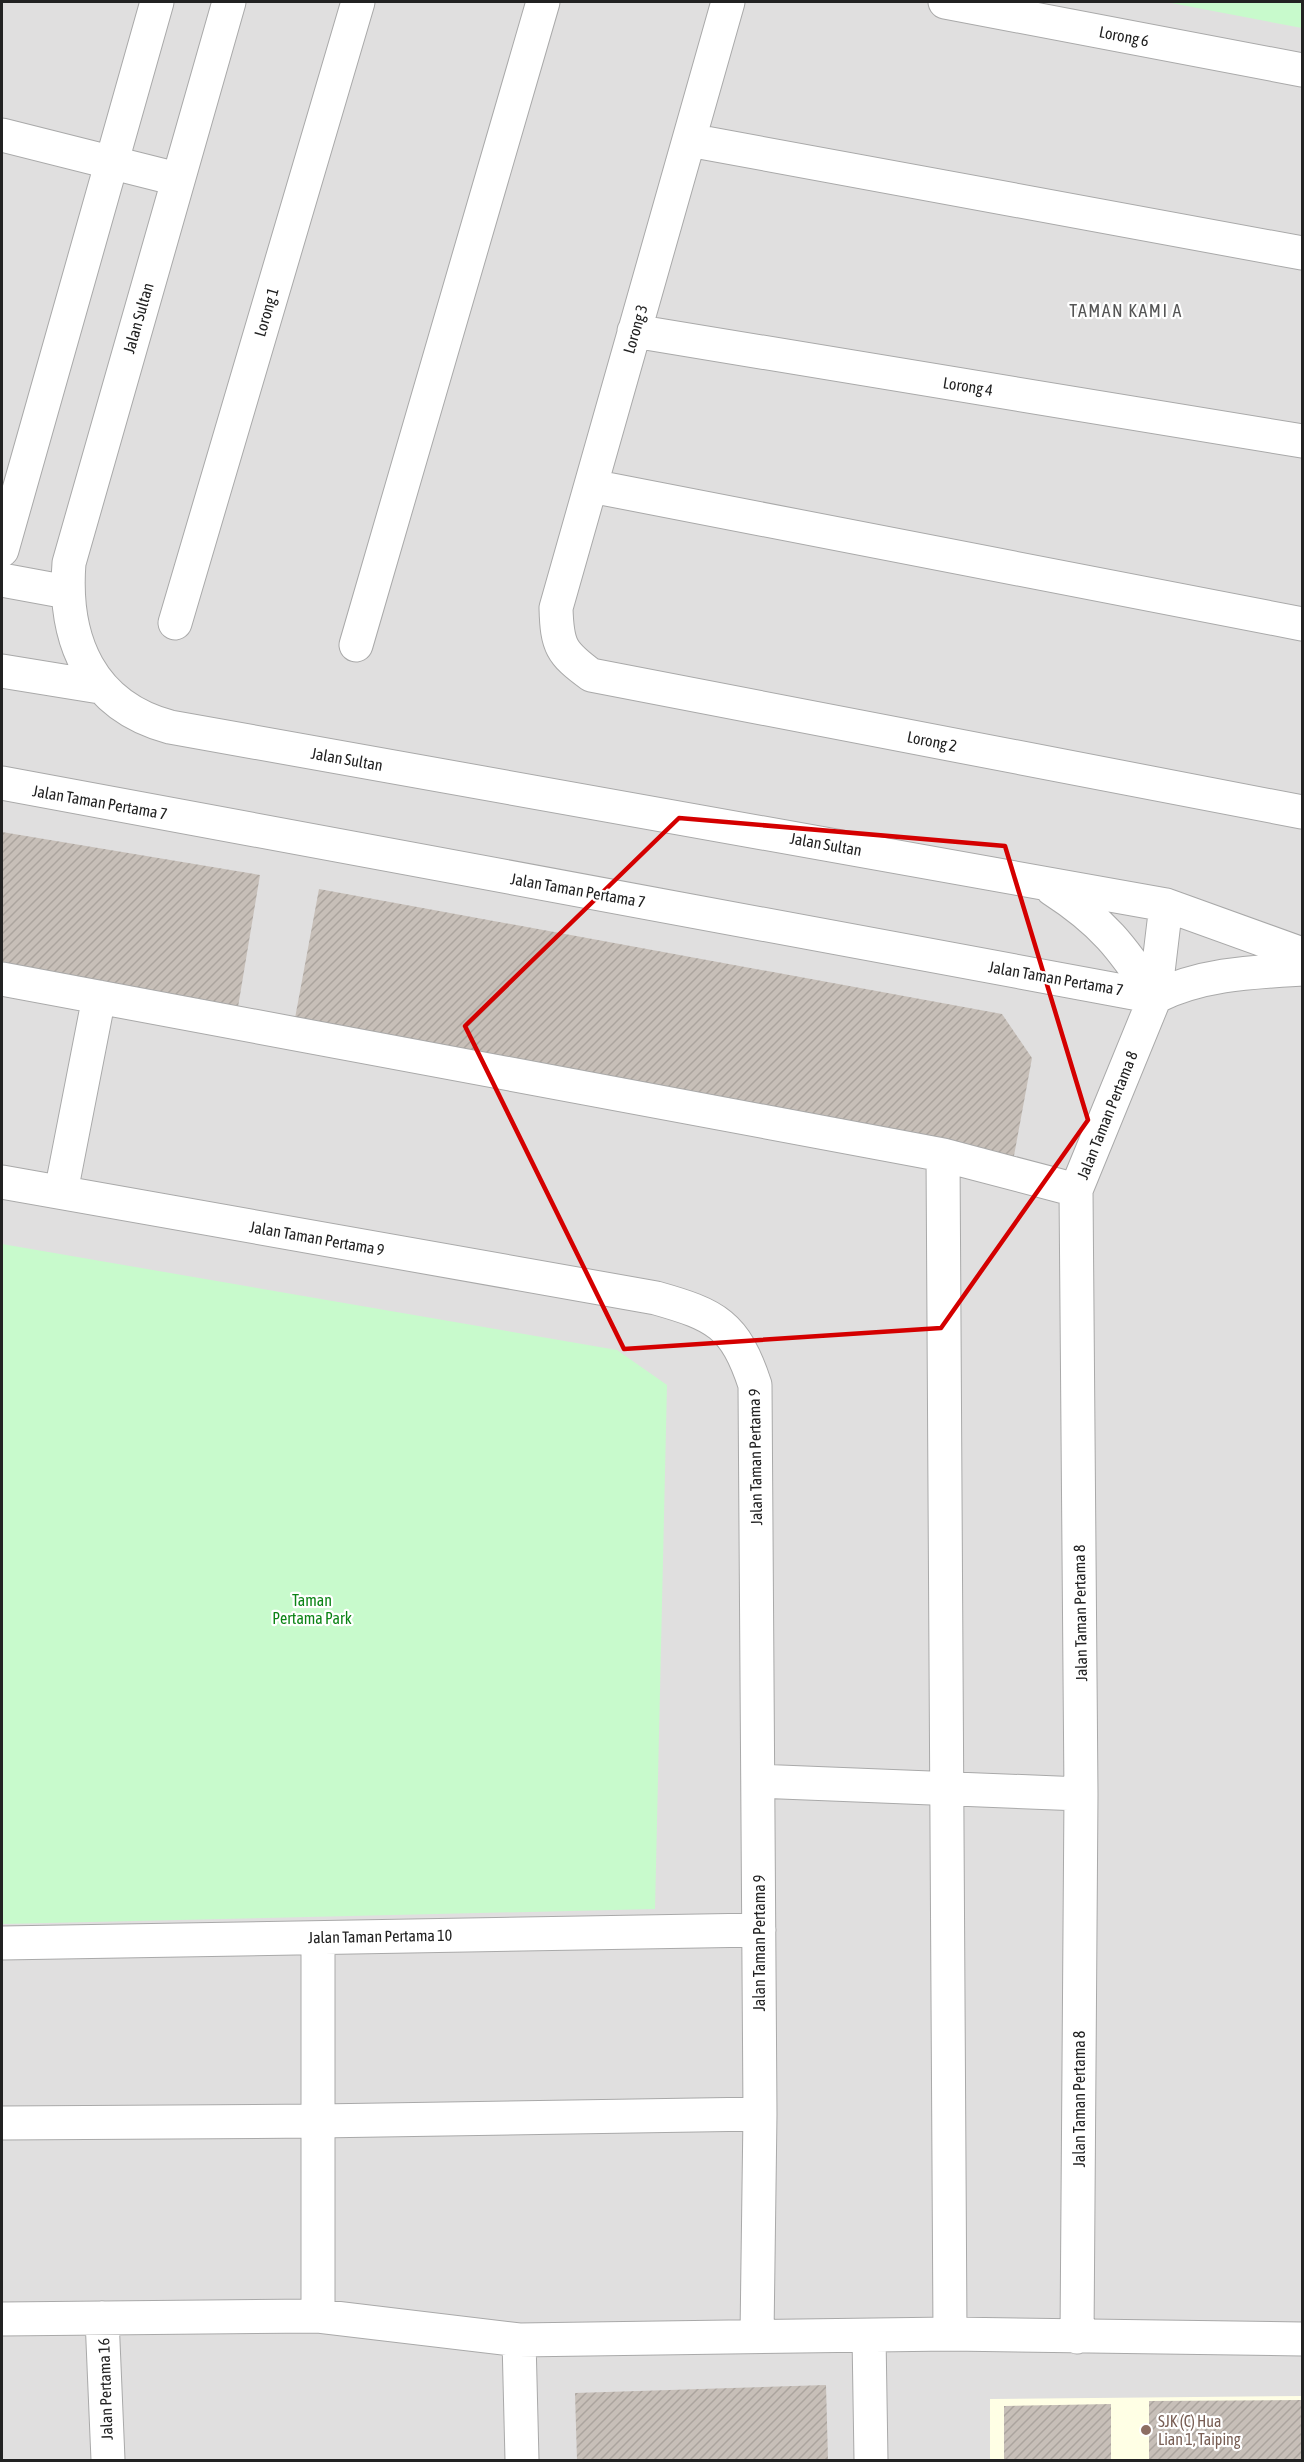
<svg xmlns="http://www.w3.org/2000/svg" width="1304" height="2462" font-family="'Asap Condensed',sans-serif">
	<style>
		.residential { fill: #e0dfdf }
		.education { fill: #ffffe5 }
		.park { fill: #c8facc }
		.building { fill: url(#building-hatch) }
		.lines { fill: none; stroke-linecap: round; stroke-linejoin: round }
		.minor-casing { stroke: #a9a9a9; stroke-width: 35 }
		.minor { stroke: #fff; stroke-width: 33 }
		.marked { fill: none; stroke: #d40000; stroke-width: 4.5; stroke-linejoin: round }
		.education-dot { fill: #8d6e63; stroke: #fff; stroke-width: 2 }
		.labels { text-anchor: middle; stroke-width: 4.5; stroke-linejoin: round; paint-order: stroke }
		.street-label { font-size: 16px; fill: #222; stroke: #fff }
		.park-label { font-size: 16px; fill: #0c8416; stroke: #fff }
		.education-label { font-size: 16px; fill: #785e54; stroke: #fff; text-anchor: start }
		.neighbourhood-label { font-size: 18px; letter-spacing: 1.5px; fill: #555; stroke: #fff }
	</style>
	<defs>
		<pattern id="building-hatch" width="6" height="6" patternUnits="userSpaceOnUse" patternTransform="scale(1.5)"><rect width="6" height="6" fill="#c7bfb8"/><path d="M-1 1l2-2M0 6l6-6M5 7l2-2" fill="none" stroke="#aba49e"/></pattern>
	</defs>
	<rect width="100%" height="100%" fill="#f2efe9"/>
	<path class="residential" d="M2 2H1302V2460H2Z"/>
	<path class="education" d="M1302 2396V2460H990V2399Z"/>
	<path class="park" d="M1166 2H1302V28Z
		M2 1244 617 1350 667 1385 655 1909 2 1924Z"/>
	<path class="building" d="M2 832 260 875 237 1013 2 973Z
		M319 889 1002 1014 1032 1058 1013 1161 293 1029Z
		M826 2385 828 2460H577L575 2393Z
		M1302 2400V2460H1149V2401Z
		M1111 2404V2460H1004V2406Z"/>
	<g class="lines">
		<g class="minor-casing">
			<path id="minor" d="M229 2 69 563C63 641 91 706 170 727L1166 905 1302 954
				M728 2 556 608C557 646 561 653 591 675L1302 812
				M945 2 1302 70
				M2 135 177 179
				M689 140 1302 253
				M634 331 1302 441
				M591 486 1302 624
				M2 550 157 2
				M2 580 67 592
				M175 623 358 2
				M356 645 543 2
				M2 671 100 687
				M2 783 1155 997
				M1052 889C1103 922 1122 947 1155 997
				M2 979 943 1155 1076 1190
				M1155 997C1201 974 1252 972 1302 969
				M943 1155 950 2334
				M2 1182 656 1298C716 1315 735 1324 755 1385L760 2114 757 2335
				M61 1192 99 997
				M758 1781 1081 1794
				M2 1943 759 1930
				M2 2123 318 2121 760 2114
				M318 2316V1938
				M102 2318 108 2460
				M2 2319 318 2316 519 2340 950 2334 1302 2339
				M869 2336 871 2460
				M1077 2337 1081 1794 1076 1190 1155 997 1166 905
				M519 2340 522 2460"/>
		</g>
		<use href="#minor" class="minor"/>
	</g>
	<path class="marked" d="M679 818 1005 846 1088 1120 941 1328 624 1349 465 1026Z"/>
	<circle class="education-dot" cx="1146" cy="2430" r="6"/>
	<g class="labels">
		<g class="street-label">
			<text transform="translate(1124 36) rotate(11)" y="6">Lorong 6</text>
			<text transform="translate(266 312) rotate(-74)" y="6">Lorong 1</text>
			<text transform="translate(138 318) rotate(-74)" y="6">Jalan Sultan</text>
			<text transform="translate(635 329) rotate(-74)" y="6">Lorong 3</text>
			<text transform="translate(968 386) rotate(9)" y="6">Lorong 4</text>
			<text transform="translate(932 741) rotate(11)" y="6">Lorong 2</text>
			<text transform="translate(347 759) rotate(10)" y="6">Jalan Sultan</text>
			<text transform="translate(100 802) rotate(10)" y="6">Jalan Taman Pertama 7</text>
			<text transform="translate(826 844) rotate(10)" y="6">Jalan Sultan</text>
			<text transform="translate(578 890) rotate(10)" y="6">Jalan Taman Pertama 7</text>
			<text transform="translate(1056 978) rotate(10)" y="6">Jalan Taman Pertama 7</text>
			<text transform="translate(1107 1115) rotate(-68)" y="6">Jalan Taman Pertama 8</text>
			<text transform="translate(317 1238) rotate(10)" y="6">Jalan Taman Pertama 9</text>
			<text transform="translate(755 1457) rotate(-91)" y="6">Jalan Taman Pertama 9</text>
			<text transform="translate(1080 1613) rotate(-91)" y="6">Jalan Taman Pertama 8</text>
			<text transform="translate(380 1936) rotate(-1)" y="6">Jalan Taman Pertama 10</text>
			<text transform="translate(759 1943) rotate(-90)" y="6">Jalan Taman Pertama 9</text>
			<text transform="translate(1079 2099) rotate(-90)" y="6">Jalan Taman Pertama 8</text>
			<text transform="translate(105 2389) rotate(-92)" y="6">Jalan Pertama 16</text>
		</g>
		<g class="park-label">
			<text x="312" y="1606">Taman<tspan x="312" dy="18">Pertama Park</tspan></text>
		</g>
		<g class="education-label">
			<text x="1158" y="2427">SJK (C) Hua<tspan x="1158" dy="18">Lian 1, Taiping</tspan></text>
		</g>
		<g class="neighbourhood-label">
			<text x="1126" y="317">TAMAN KAMI A</text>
		</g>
	</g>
	<rect width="1304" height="2462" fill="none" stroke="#222222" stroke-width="6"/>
</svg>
